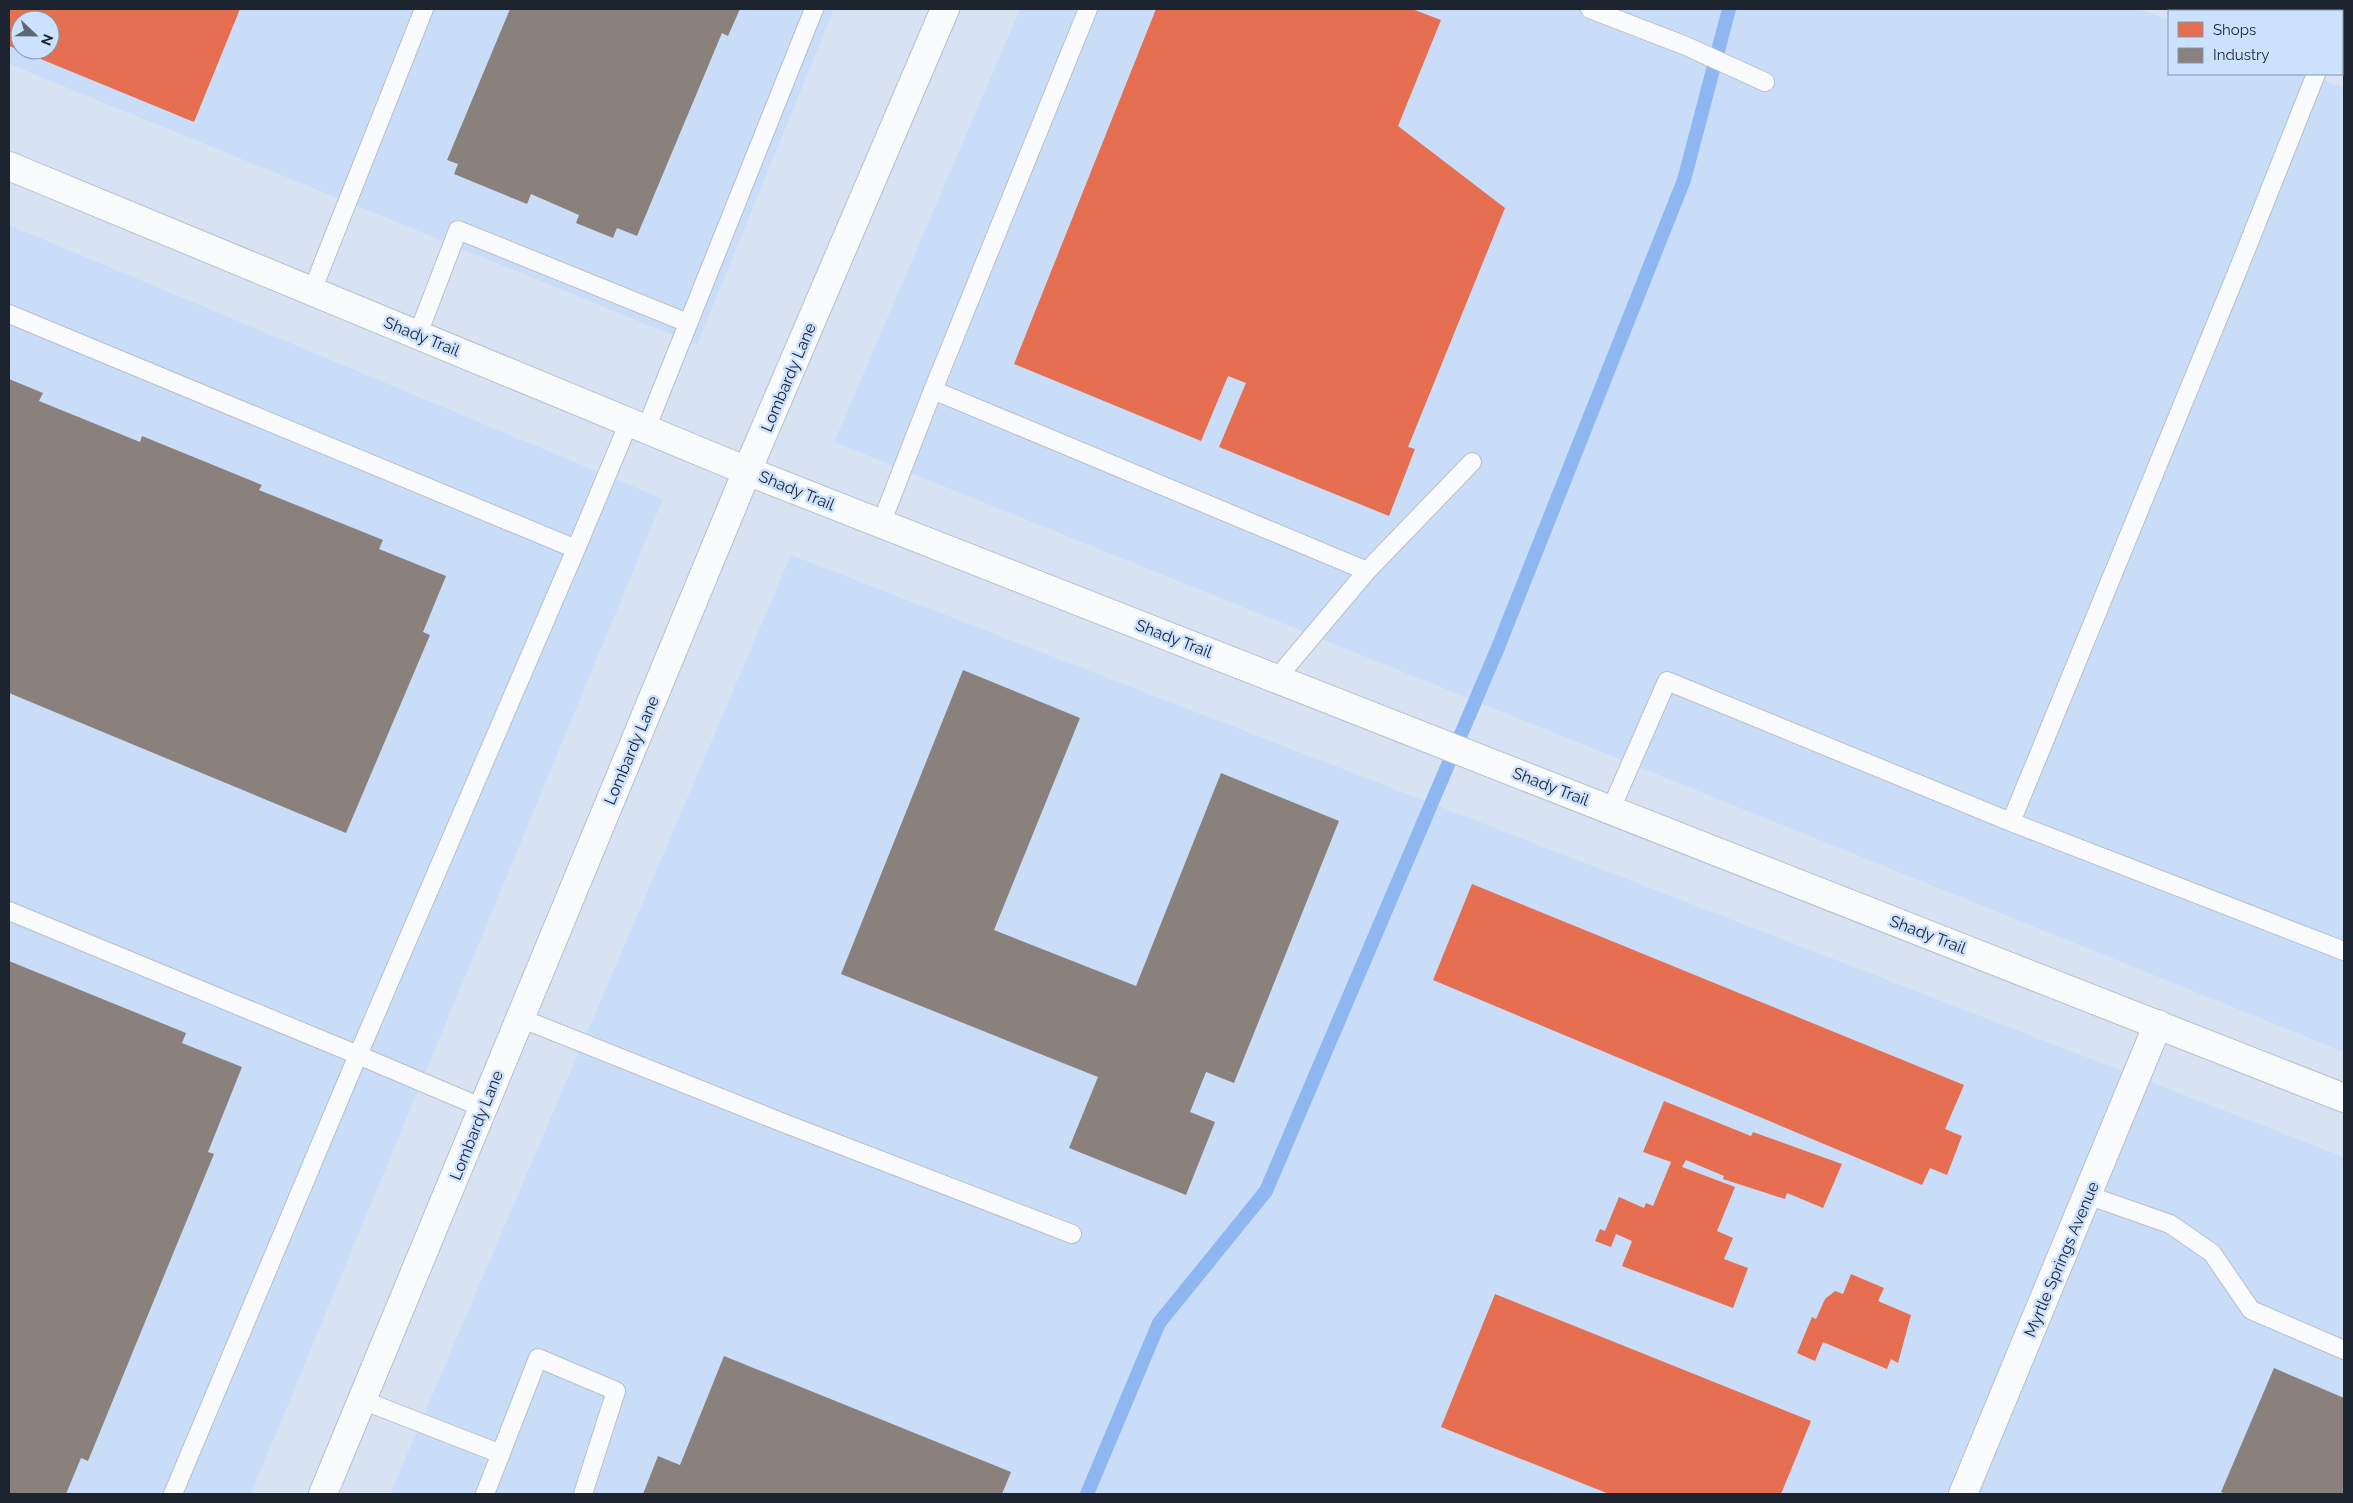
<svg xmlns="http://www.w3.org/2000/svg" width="2353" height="1503" font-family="Raleway,sans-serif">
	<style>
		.built { fill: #caddf8; fill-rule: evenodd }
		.shops { fill: #e76f51; fill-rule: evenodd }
		.industry { fill: #8a817c }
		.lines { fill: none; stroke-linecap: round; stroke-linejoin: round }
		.stream { stroke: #8eb7f2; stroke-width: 14 }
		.service-casing { stroke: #b7bfcb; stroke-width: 20 }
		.minor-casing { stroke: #b7bfcb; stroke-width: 30 }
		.tertiary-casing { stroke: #b7bfcb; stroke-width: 30 }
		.secondary-casing { stroke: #b7bfcb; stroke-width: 30 }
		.service { stroke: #f9fbfd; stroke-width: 18 }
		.minor { stroke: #f9fbfd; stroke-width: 28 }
		.tertiary { stroke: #f9fbfd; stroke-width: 28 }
		.secondary { stroke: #f9fbfd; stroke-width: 28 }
		.labels { text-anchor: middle; stroke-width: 5; stroke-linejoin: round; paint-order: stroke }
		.street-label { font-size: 16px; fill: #1c242f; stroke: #cce1fe }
	</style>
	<rect width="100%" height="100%" fill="#d7e3f3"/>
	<path class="built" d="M9 9H834L697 345 9 64ZM20 20H50V50H20Z
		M1020 9H2139L2169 20V74H2307L2344 88V1052L834 442Z
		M9 225 663 499 251 1494H9Z
		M791 555 2344 1157V1494H390Z"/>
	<path class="shops" d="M9 9H240L194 122 9 46ZM20 20H50V50H20Z
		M1156 9H1412L1441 20 1398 126 1505 208 1408 447 1415 449 1389 516 1219 447 1246 383 1228 376 1201 441 1014 364Z
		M1472 884 1964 1085 1945 1129 1962 1136 1947 1175 1930 1168 1922 1185 1433 980Z
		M1664 1101 1751 1136 1753 1132 1842 1164 1823 1208 1787 1193 1785 1199 1723 1179 1724 1176 1686 1160 1682 1167 1735 1187 1717 1231 1733 1238 1724 1259 1748 1268 1733 1308 1622 1266 1632 1241 1616 1234 1611 1247 1595 1241 1600 1229 1605 1231 1619 1197 1644 1208 1646 1203 1653 1206 1671 1162 1643 1152Z
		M1851 1274 1884 1288 1878 1301 1911 1315 1898 1363 1891 1359 1887 1369 1823 1342 1815 1361 1797 1353 1812 1317 1816 1319 1825 1299 1835 1291 1843 1294Z
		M1495 1294 1811 1421 1781 1494H1609L1441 1427Z"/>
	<path class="industry" d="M510 9H740L728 36 722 33 637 236 617 228 613 238 576 223 579 215 531 194 527 204 454 174 458 164 447 160Z
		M9 379 43 393 39 401 140 442 142 436 262 485 259 490 383 540 379 549 446 576 423 632 430 635 346 833 9 693Z
		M963 670 1080 718 994 930 1136 986 1221 773 1339 821 1234 1083 1206 1072 1190 1112 1215 1122 1186 1195 1069 1148 1098 1077 841 974Z
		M9 961 186 1033 182 1043 242 1067 208 1152 214 1154 88 1461 81 1458 66 1494H9Z
		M724 1356 1011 1472 1002 1494H643L658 1456 680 1465Z
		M2274 1368 2344 1398V1494H2226L2221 1492Z"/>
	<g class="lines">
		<path class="stream" d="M2305 9 2311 11
			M2342 26 2344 27
			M1087 1494 1159 1323 1266 1191 1497 650 1684 180 1729 9"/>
		<g class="service-casing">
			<path id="service" d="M1590 9 1686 46 1765 82
				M2341 11V9
				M2316 74 2240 265 2011 822 2344 951
				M312 291 424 9
				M9 314 576 549 358 1055 9 911
				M418 334 458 230 688 323
				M933 390 1367 571 1472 462
				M646 429 814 9
				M881 524 933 390 1088 9
				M576 549 629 422
				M1277 678 1367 571
				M1611 809 1667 681 2011 822
				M520 1018 781 1122 1072 1234
				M2087 1195 2170 1224 2212 1253 2251 1310 2344 1350
				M362 1400 501 1454
				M173 1494 358 1055 483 1108
				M485 1494 538 1358 616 1391 583 1494"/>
		</g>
		<g class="minor-casing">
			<path id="minor" d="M1963 1494 2158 1024"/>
		</g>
		<g class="tertiary-casing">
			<path id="tertiary" d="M9 166 747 471 2344 1098"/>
		</g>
		<g class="secondary-casing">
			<path id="secondary" d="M323 1494 747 471 945 9"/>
		</g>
		<use href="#service" class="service"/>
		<use href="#minor" class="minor"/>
		<use href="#tertiary" class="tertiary"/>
		<use href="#secondary" class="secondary"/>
	</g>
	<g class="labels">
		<g class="street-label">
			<text transform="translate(422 336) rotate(22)" y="6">Shady Trail</text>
			<text transform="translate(788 377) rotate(-67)" y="6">Lombardy Lane</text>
			<text transform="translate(797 490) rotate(22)" y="6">Shady Trail</text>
			<text transform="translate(1174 638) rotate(21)" y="6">Shady Trail</text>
			<text transform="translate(631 750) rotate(-67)" y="6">Lombardy Lane</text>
			<text transform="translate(1551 786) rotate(21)" y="6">Shady Trail</text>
			<text transform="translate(1928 934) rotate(21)" y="6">Shady Trail</text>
			<text transform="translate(476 1125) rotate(-68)" y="6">Lombardy Lane</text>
			<text transform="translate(2061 1259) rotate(-67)" y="6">Myrtle Springs Avenue</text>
		</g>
	</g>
	<rect width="2353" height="1503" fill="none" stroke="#1c242f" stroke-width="20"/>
	<rect x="2168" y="10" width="175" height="65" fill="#cce1fe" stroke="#8695ab"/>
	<rect x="2178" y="22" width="25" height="15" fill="#e76f51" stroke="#8695ab"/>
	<text x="2213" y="35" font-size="15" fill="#1c242f">Shops</text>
	<rect x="2178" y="48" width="25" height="15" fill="#8a817c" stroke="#8695ab"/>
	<text x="2213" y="60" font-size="15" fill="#1c242f">Industry</text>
	<g transform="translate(35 35) rotate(112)"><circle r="24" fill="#cce1fe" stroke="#8695ab"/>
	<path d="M0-4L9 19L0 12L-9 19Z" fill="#5d6774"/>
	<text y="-8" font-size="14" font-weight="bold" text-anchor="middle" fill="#1c242f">N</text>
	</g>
</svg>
